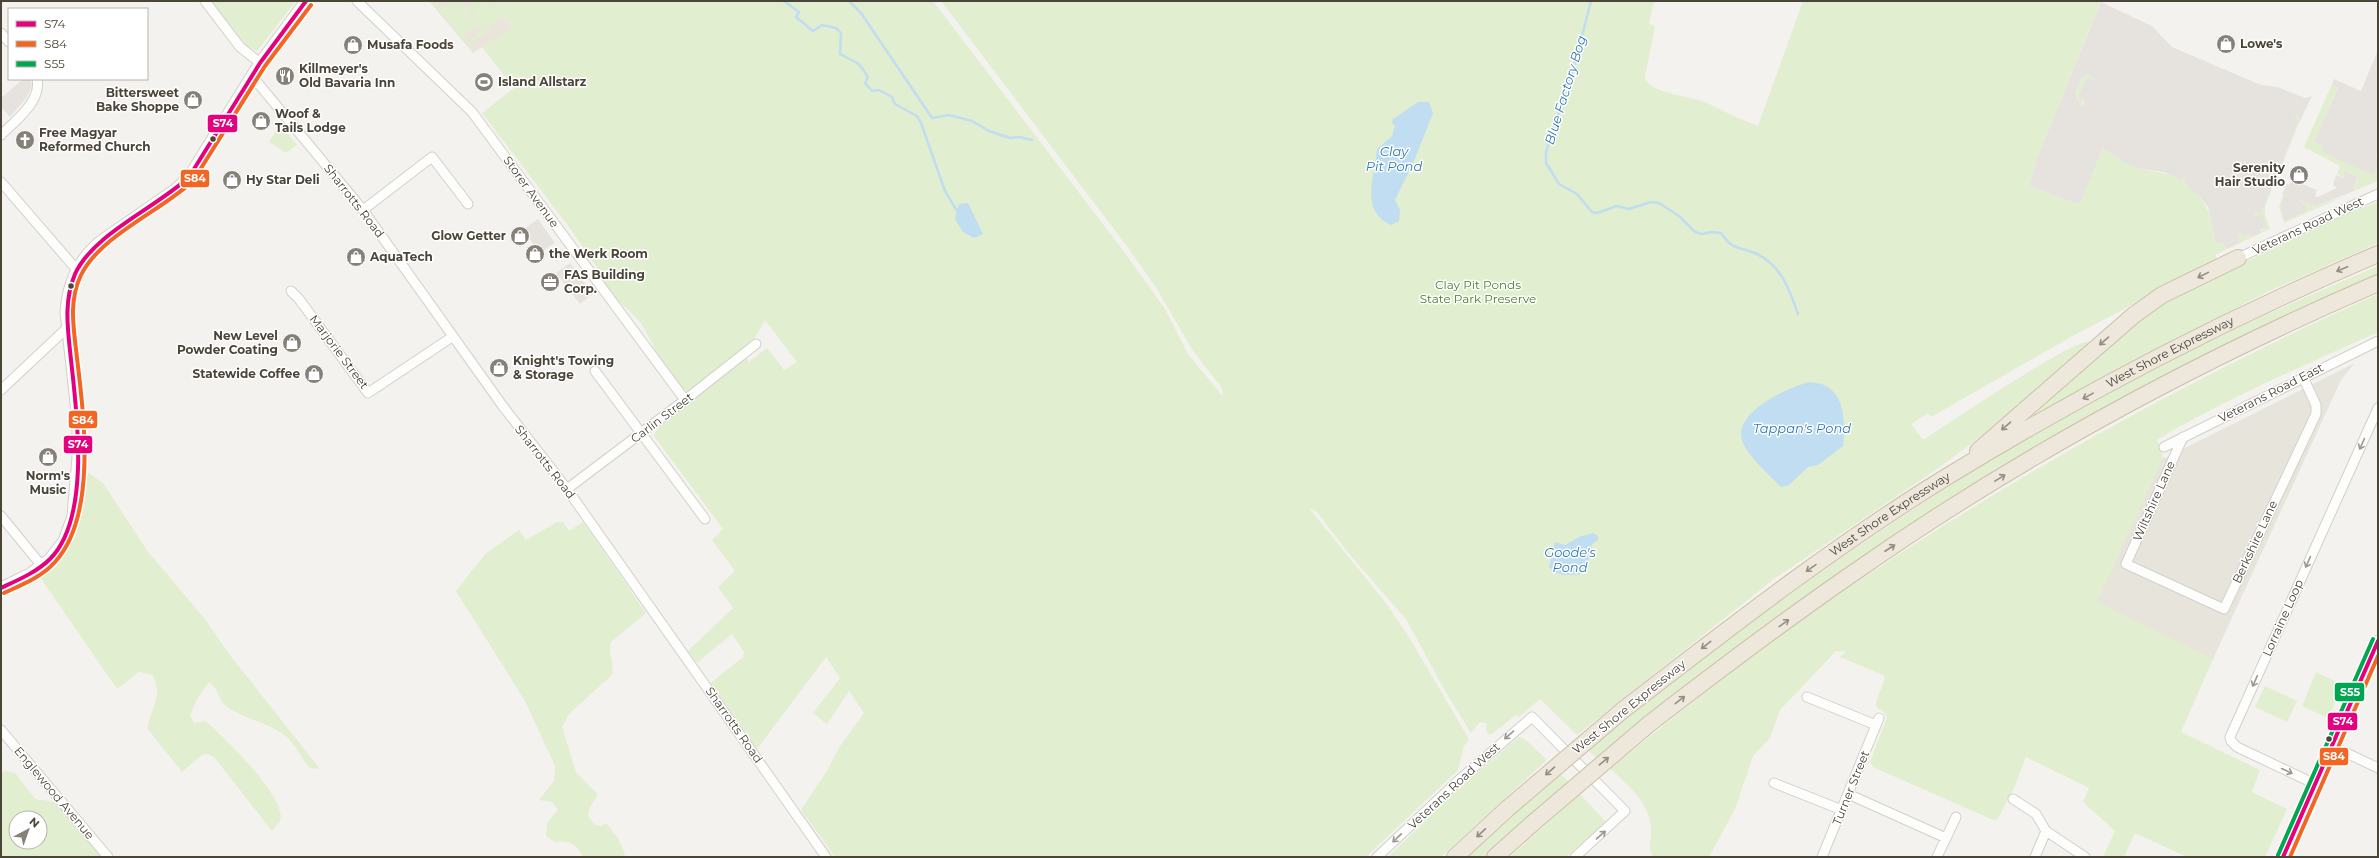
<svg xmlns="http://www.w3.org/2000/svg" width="2379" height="858" font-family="Montserrat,sans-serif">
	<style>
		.residential { fill: #e7e4dc }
		.education { fill: #eae5da }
		.green { fill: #e1eecf; fill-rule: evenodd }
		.parking { fill: #e6e3df; fill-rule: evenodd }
		.water { fill: #c0ddf1 }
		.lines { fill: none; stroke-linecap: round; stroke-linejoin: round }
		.stream { stroke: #c0ddf1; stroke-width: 2.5 }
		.minor-casing { stroke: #d2d0cb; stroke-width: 11 }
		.tertiary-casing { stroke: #d2d0cb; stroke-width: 13 }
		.motorway-casing { stroke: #ccbfa9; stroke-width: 18 }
		.minor { stroke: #fdfdfc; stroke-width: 9 }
		.tertiary { stroke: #fdfdfc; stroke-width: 11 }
		.motorway { stroke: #ede8db; stroke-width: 16 }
		.motorway-bridge-casing { stroke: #ccbfa9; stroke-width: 18; stroke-linecap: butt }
		.motorway-bridge { stroke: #ede8db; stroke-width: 16 }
		.bus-1-casing { stroke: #fff; stroke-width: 7 }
		.bus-2-casing { stroke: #fff; stroke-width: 7 }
		.bus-3-casing { stroke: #fff; stroke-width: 7 }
		.bus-1 { stroke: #e5007d; stroke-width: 4 }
		.bus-2 { stroke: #f26522; stroke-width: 4 }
		.bus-3 { stroke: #00a651; stroke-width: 4 }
		.oneway { stroke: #948e82 }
		.oneway2 { stroke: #9b9791 }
		.bus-dot { fill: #4b4439; stroke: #fff; stroke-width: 1.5 }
		.labels { text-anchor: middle; stroke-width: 3; stroke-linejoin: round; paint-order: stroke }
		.poi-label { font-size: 12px; font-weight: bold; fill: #4b4439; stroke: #fff; text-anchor: start }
		.street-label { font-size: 12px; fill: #4b4439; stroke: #fff }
		.park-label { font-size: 12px; fill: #4a7f2a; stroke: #fff }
		.water-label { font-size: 13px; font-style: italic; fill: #2e7ab2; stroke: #fff }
		.line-badge { stroke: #fff; stroke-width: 1.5 }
		.badge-label { font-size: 11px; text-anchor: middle; font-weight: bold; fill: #fff }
	</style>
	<rect width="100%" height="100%" fill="#f4f2ee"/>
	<path class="residential" d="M2355 363 2341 380 2213 659 2096 603 2163 457 2165 458Z"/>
	<path class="education" d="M429 1H490L512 28 473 53Z"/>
	<path class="green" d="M209 1H296L257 51 247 46Z
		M436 1H440L437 5 441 10 451 1H461L487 31 472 44H467L435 6ZM477 25 481 30 470 41H466L463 37Z
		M475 1H488L501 17 487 29 468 6Z
		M490 1H933L1128 257 1165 309 1188 354 1223 397 1222 388 1193 351 1157 289 1126 245 941 1H1654L1649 24 1655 26 1645 77 1646 81C1659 95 1690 96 1707 103 1724 111 1739 119 1758 126L1803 1H2101L2037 158 2029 186 2078 204 2083 198 2105 142 2103 149C2115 157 2126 163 2139 168 2153 173 2167 171 2180 180L2186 176 2184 183C2210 203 2209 212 2216 243L2223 242 2227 249 2215 255 2217 260 2069 338 1931 417 1928 413 1911 424 1923 440C1944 426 2075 338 2089 342V346L2033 395 1989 430 1940 467 1774 579 1577 735 1540 699 1519 717 1516 715 1492 734 1489 735 1486 731 1487 723 1480 722 1471 733 1444 689 1406 619 1350 555 1316 511 1309 508 1385 602 1407 634 1469 739 1464 746 1458 770 1366 857H1353L1357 852 1352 857H835L801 810 828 769 840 746 864 713 849 691 827 724 813 713 840 678 826 657 757 749 711 683 743 657 744 652 732 634 697 663 688 651 733 608 718 587 735 571 712 540 723 529 654 436 656 430 746 357 749 362 767 348 784 370 797 362 765 320 752 343 689 392C668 384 652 339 640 322 631 310 604 292 604 278L569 227 482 113 514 88 482 47 512 28Z
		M2088 74 2094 78 2093 80 2087 78 2079 97 2085 100 2081 105C2073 95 2078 87 2083 77Z
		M2332 84 2338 86 2314 142 2323 146 2322 152 2373 174 2378 168V181L2354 191 2358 177 2346 171 2343 177 2337 174 2340 166 2304 147Z
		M2294 115 2299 116 2300 121 2265 206V214L2270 229 2240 243 2237 236C2239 231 2248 232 2251 236L2266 228 2254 215 2253 211 2261 212 2299 122 2293 119Z
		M280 124 297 145 286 153 269 142Z
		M2284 193 2291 197 2284 196 2283 217 2301 210 2298 207 2306 205 2300 202 2301 200 2316 206 2345 196 2284 223 2279 207Z
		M2378 202V243L2267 292 2030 416 2155 307 2220 274 2347 214Z
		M2378 266V277L2118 403 1626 735 1596 758 1587 749C1619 722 1653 697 1686 671 1814 574 1946 482 2087 404 2181 352 2279 308 2378 266Z
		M2378 294V332C2303 366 2227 398 2157 440L2163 457 2097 602 2213 659 2181 732 2260 770 2252 792 2287 809 2265 857H2187L2135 833 2124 857H2103L2115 831 2083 802 2089 788 2026 757 2014 788 1997 820 1991 819 1873 767 1870 762 1887 717 1883 711 1877 708 1876 702 1885 678 1883 675 1840 657 1846 652 1836 651 1780 710 1770 738 1753 756 1735 809 1709 857H1653C1646 843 1653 840 1651 827 1649 802 1627 784 1610 769 1674 717 1737 665 1804 618 1985 492 2176 384 2378 294Z
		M86 471 103 483 148 552 205 619 229 654 320 769 310 768C301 759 297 746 288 738 270 722 245 720 226 706 218 700 218 687 209 682L197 699 190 715 194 723 205 721C223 736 288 798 280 821 278 824 274 828 272 831L214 757 207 754 202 755 182 772 147 728 158 693 153 675 139 672 117 689 40 577C78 541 77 522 83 473Z
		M557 522H563L569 531 583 522 646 613 611 642C607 653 615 663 612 675L569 714 562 727 576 772 598 795 590 807 588 816 595 825 602 826 606 823 618 838 625 854 623 857H583C577 844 569 840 555 842L546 836 547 823 558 810 552 802 539 800 554 781 555 766 525 701 456 591 485 554 519 530 526 540Z
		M2316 672 2343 685 2328 718 2302 706Z
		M2265 686 2297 701 2287 722 2255 707Z
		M1519 737 1526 740 1547 760 1441 857H1388L1458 789Z
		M6 771 15 773 35 799 56 802 102 857H1V773ZM16 818H40V842H16Z
		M1559 773 1569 782 1485 857H1465Z
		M1580 794 1606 822 1566 857H1510Z"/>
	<path class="parking" d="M2101 2 2152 26 2172 47 2261 85 2277 87 2305 98 2312 96 2300 121 2297 115 2293 117 2299 121 2261 213 2253 211 2255 216 2262 215 2266 226V228L2260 230V233L2251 236 2249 234 2244 236 2242 233 2238 234 2237 236 2240 243 2227 249 2223 242 2216 243 2208 207 2200 197 2184 183 2186 176 2180 180 2164 172 2142 169 2125 163 2103 149 2105 142 2083 198 2078 204 2029 186 2037 158ZM2087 74 2094 78 2093 80 2087 78 2078 97 2085 100 2082 106 2077 99 2076 92 2082 78Z
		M2378 50V150L2376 156 2370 155 2378 156V168L2373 175 2321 152 2323 146 2314 142 2338 87 2332 84 2334 79 2361 91Z
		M23 79H30L32 86 27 97 10 117 1 107V98Z
		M2345 171 2358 177 2354 187V191L2316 206 2300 200V202L2306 205V211L2284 221 2281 210 2282 200 2284 196 2291 197 2282 194 2287 184 2289 185 2292 180 2317 190 2315 196 2318 197 2337 188 2333 185 2336 175 2343 178Z
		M538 219 555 243 540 253 523 230Z
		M570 263 593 294 580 304 556 273Z"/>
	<path class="water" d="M1418 102H1429L1433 113 1414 161 1395 200 1400 210 1399 221 1391 225C1359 211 1375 176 1377 149L1392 136 1395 126 1392 123 1393 119Z
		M968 203 983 234 974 238 963 232 955 219 959 204Z
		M1809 382C1813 383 1820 383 1824 385 1846 395 1845 426 1843 446L1818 465 1808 467 1789 485 1781 487C1770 476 1749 457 1743 443 1730 413 1787 388 1809 382Z
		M1593 533 1598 536V540L1592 544 1590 558 1580 574C1567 576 1558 576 1549 567L1555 542 1565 545 1579 537Z"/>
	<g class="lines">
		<path class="stream" d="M784 1 799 12 796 17 813 31 822 25 836 28 841 33 840 54 859 64 868 77 865 83 872 91 879 90 892 97 895 104 917 116 921 123 945 191 957 211
			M849 1 861 13 932 118 949 115 972 121 989 131 1010 138 1019 137 1032 140
			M1591 1 1576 59 1546 152V163L1559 184 1577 194 1592 212 1597 213 1617 206 1629 209 1651 202 1659 203 1679 216 1695 232 1702 234 1711 232 1721 233C1733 251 1739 246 1757 254 1781 265 1790 291 1798 314"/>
		<g class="minor-casing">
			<path id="minor" d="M205 1 240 47 260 63
				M357 1 472 112 685 400
				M1 33 9 42
				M252 76 363 210 502 405 567 489 826 857
				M1 135C15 121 42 101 37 79
				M1 182 77 270
				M363 210 432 157 468 204
				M2238 258 2378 194
				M291 291 299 299 368 393 452 337
				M595 371 705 519
				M1 390 67 328
				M2183 437 2126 564 2224 609 2316 414V405L2303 377
				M2164 447 2378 341
				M567 489 685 400 756 344
				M1 516 42 566
				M1807 697 1876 725
				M1 730 108 857
				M2332 746 2378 768
				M1774 783 1842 810
				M2315 784 2237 747 2231 741 2230 737 2378 408
				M1848 794 1946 838
				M2013 799 2036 814 2046 831 2085 857
				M1377 857 1459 780 1532 717 1625 811 1575 857
				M1822 857 1879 718
				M1937 857 1956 817
				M2035 857 2046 831"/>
		</g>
		<g class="tertiary-casing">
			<path id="tertiary" d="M1 588 30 574 50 559 64 541 73 516 78 457V421L66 312C68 283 79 259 101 241L176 189 189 177 260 63 306 1
				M2283 857 2378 641"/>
		</g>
		<g class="motorway-casing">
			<g id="motorway">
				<path d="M1978 451 2134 315 2162 295 2238 258"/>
				<path id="s1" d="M1623 710C1729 628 1834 546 1948 476 2085 392 2230 317 2378 254"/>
				<path d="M1649 724C1715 673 1781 623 1849 576 2014 460 2193 363 2378 283"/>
				<path d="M1455 857 1507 809"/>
				<path d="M1495 857 1533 823"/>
			</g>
		</g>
		<use href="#minor" class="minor"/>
		<use href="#tertiary" class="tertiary"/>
		<use href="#motorway" class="motorway"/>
		<g class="motorway-bridge-casing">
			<path id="motorway-bridge" d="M1507 809 1623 710
				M1533 823 1649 724"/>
		</g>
		<use href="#motorway-bridge" class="motorway-bridge"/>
		<g class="bus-1-casing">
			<path id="bus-1" d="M1 588C18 580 37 572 50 559 91 518 77 413 71 360 68 330 63 303 75 274 94 233 156 208 189 177L260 63 306 1
				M2283 857 2378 641"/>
		</g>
		<g class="bus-2-casing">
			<path id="bus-2" d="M4 593C21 585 42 577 55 562 97 516 84 416 77 358 74 330 68 302 81 275 100 236 161 211 193 181L265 66 311 5
				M2290 857 2378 656"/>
		</g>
		<g class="bus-3-casing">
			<path id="bus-3" d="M2278 855 2373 639"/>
		</g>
		<use href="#bus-1" class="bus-1"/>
		<use href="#bus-2" class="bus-2"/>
		<use href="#bus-3" class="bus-3"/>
	</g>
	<defs><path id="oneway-shaft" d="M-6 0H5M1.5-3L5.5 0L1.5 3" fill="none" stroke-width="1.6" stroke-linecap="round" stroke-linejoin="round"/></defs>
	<g class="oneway">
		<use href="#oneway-shaft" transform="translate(2342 269) rotate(157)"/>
		<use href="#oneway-shaft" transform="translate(2203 275) rotate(154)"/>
		<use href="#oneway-shaft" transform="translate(2104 341) rotate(139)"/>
		<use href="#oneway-shaft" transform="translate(2088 396) rotate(151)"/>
		<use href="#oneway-shaft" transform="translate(2006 426) rotate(139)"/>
		<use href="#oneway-shaft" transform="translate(2000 478) rotate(-31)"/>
		<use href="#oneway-shaft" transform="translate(1890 548) rotate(-33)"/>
		<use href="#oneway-shaft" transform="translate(1811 568) rotate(145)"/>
		<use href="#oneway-shaft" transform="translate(1784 623) rotate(-36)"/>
		<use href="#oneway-shaft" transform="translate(1706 645) rotate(142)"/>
		<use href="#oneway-shaft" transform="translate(1680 700) rotate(-38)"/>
		<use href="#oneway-shaft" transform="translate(1604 761) rotate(-40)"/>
		<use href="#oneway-shaft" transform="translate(1550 771) rotate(139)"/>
		<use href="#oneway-shaft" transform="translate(1481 833) rotate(137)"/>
	</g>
	<g class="oneway2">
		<use href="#oneway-shaft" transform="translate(2362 444) rotate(114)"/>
		<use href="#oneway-shaft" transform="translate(2308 562) rotate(114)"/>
		<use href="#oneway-shaft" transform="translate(2255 681) rotate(114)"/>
		<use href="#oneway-shaft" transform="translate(1509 735) rotate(139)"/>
		<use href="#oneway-shaft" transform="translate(2287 771) rotate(25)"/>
		<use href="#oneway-shaft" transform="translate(1601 835) rotate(-41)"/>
		<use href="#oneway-shaft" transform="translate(1397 838) rotate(136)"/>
	</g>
	<defs>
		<g id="shop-disc" transform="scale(1)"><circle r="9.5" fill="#868178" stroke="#fff"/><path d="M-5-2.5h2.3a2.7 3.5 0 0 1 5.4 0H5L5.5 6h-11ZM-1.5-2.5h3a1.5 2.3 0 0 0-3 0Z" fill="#fff"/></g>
		<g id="restaurant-disc" transform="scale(1)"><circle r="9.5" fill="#868178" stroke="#fff"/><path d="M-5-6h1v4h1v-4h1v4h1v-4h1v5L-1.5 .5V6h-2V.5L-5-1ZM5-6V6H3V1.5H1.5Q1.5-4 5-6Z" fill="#fff"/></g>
		<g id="stadium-disc" transform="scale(1)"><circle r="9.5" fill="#868178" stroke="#fff"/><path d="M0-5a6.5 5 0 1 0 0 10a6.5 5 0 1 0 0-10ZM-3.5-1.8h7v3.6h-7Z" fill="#fff"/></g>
		<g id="church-disc" transform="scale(1)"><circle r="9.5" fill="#868178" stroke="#fff"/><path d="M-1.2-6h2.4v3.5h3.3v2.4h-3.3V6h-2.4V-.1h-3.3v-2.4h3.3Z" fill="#fff"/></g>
		<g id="office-disc" transform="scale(1)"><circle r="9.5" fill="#868178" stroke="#fff"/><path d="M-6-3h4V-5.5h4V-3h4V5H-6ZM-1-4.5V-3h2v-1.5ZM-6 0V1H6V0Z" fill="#fff"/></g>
	</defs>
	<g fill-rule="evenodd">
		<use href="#shop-disc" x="2226" y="44"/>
		<use href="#shop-disc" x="353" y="45"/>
		<use href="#restaurant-disc" x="285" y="76"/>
		<use href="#stadium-disc" x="484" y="82"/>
		<use href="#shop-disc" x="193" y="100"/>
		<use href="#shop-disc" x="261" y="121"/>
		<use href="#church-disc" x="25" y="140"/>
		<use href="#shop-disc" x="2299" y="175"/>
		<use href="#shop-disc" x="232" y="180"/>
		<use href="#shop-disc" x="520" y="236"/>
		<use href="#shop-disc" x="535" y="254"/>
		<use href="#shop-disc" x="356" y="257"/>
		<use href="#office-disc" x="550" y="282"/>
		<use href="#shop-disc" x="292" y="343"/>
		<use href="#shop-disc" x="499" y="368"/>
		<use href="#shop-disc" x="314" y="374"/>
		<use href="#shop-disc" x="48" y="457"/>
	</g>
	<g class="bus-dot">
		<circle cx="213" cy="139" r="3.5"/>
		<circle cx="71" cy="286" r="3.5"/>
		<circle cx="2329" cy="739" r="3.5"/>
	</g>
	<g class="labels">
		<g class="poi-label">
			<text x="2240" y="48">Lowe's</text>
			<text x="367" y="49">Musafa Foods</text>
			<text x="299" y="73">Killmeyer's<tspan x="299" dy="14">Old Bavaria Inn</tspan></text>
			<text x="498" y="86">Island Allstarz</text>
			<text x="179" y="97" text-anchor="end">Bittersweet<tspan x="179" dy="14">Bake Shoppe</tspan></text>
			<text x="275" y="118">Woof &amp;<tspan x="275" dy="14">Tails Lodge</tspan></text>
			<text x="39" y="137">Free Magyar<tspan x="39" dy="14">Reformed Church</tspan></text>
			<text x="2285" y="172" text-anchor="end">Serenity<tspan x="2285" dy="14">Hair Studio</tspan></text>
			<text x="246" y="184">Hy Star Deli</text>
			<text x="506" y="240" text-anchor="end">Glow Getter</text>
			<text x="549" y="258">the Werk Room</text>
			<text x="370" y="261">AquaTech</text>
			<text x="564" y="279">FAS Building<tspan x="564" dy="14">Corp.</tspan></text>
			<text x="278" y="340" text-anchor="end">New Level<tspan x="278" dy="14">Powder Coating</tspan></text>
			<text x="513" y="365">Knight's Towing<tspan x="513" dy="14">&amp; Storage</tspan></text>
			<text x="300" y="378" text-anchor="end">Statewide Coffee</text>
			<text x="48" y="480" text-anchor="middle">Norm's<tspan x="48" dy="14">Music</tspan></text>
		</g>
		<g class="street-label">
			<text transform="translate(531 192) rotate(54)" y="4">Storer Avenue</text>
			<text transform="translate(354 201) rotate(52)" y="4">Sharrotts Road</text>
			<text transform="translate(2308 226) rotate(-25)" y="4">Veterans Road West</text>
			<text transform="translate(339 352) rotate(53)" y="4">Marjorie Street</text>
			<text dy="4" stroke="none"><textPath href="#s1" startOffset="655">West Shore Expressway</textPath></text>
			<text transform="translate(2271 393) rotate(-27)" y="4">Veterans Road East</text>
			<text transform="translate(662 418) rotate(-37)" y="4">Carlin Street</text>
			<text transform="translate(545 462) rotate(52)" y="4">Sharrotts Road</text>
			<text transform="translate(2154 501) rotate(-66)" y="4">Wiltshire Lane</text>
			<text dy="4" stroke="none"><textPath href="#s1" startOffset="331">West Shore Expressway</textPath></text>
			<text transform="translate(2255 542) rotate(-65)" y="4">Berkshire Lane</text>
			<text transform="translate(2283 618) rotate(-66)" y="4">Lorraine Loop</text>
			<text transform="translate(1629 707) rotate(-39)" y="4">West Shore Expressway</text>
			<text transform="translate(734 725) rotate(55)" y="4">Sharrotts Road</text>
			<text transform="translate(1454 786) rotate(-43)" y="4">Veterans Road West</text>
			<text transform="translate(1851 788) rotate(-68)" y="4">Turner Street</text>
			<text transform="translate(54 793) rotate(50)" y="4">Englewood Avenue</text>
		</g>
		<g class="park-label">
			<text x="1478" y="289">Clay Pit Ponds<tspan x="1478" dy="14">State Park Preserve</tspan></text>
		</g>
		<g class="water-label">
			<text transform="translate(1565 90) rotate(-73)" y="5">Blue Factory Bog</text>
			<text x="1394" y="156">Clay<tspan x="1394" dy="15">Pit Pond</tspan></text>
			<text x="1802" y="433">Tappan's Pond</text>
			<text x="1570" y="557">Goode's<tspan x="1570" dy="15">Pond</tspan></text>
		</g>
	</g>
	<g class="line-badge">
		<rect x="207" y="114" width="31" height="19" rx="4" fill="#e5007d"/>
		<rect x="180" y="169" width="30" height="19" rx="4" fill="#f26522"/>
		<rect x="68" y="410" width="30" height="19" rx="4" fill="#f26522"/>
		<rect x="63" y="435" width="30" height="19" rx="4" fill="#e5007d"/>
		<rect x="2334" y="682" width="31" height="20" rx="4" fill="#00a651"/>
		<rect x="2327" y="712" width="31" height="19" rx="4" fill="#e5007d"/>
		<rect x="2319" y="747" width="30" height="19" rx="4" fill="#f26522"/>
	</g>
	<g class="badge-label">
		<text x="223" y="127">S74</text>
		<text x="195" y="182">S84</text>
		<text x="83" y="424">S84</text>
		<text x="78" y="448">S74</text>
		<text x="2350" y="696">S55</text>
		<text x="2343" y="725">S74</text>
		<text x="2334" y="760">S84</text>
	</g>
	<rect width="2379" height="858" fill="none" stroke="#4b4439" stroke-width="4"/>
	<rect x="8" y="8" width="140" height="72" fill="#ffffff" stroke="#b7b4b0"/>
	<rect x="16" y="21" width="20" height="6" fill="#e5007d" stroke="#b7b4b0"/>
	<text x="44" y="28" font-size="12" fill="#4b4439">S74</text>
	<rect x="16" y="41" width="20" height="6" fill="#f26522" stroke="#b7b4b0"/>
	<text x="44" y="48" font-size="12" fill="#4b4439">S84</text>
	<rect x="16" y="61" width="20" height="6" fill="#00a651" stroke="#b7b4b0"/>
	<text x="44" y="68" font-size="12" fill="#4b4439">S55</text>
	<g transform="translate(28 830) rotate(41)"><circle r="19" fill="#ffffff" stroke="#b7b4b0"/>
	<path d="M0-3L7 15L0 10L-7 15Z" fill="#868178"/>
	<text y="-6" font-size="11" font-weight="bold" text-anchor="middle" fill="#4b4439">N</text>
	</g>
</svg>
